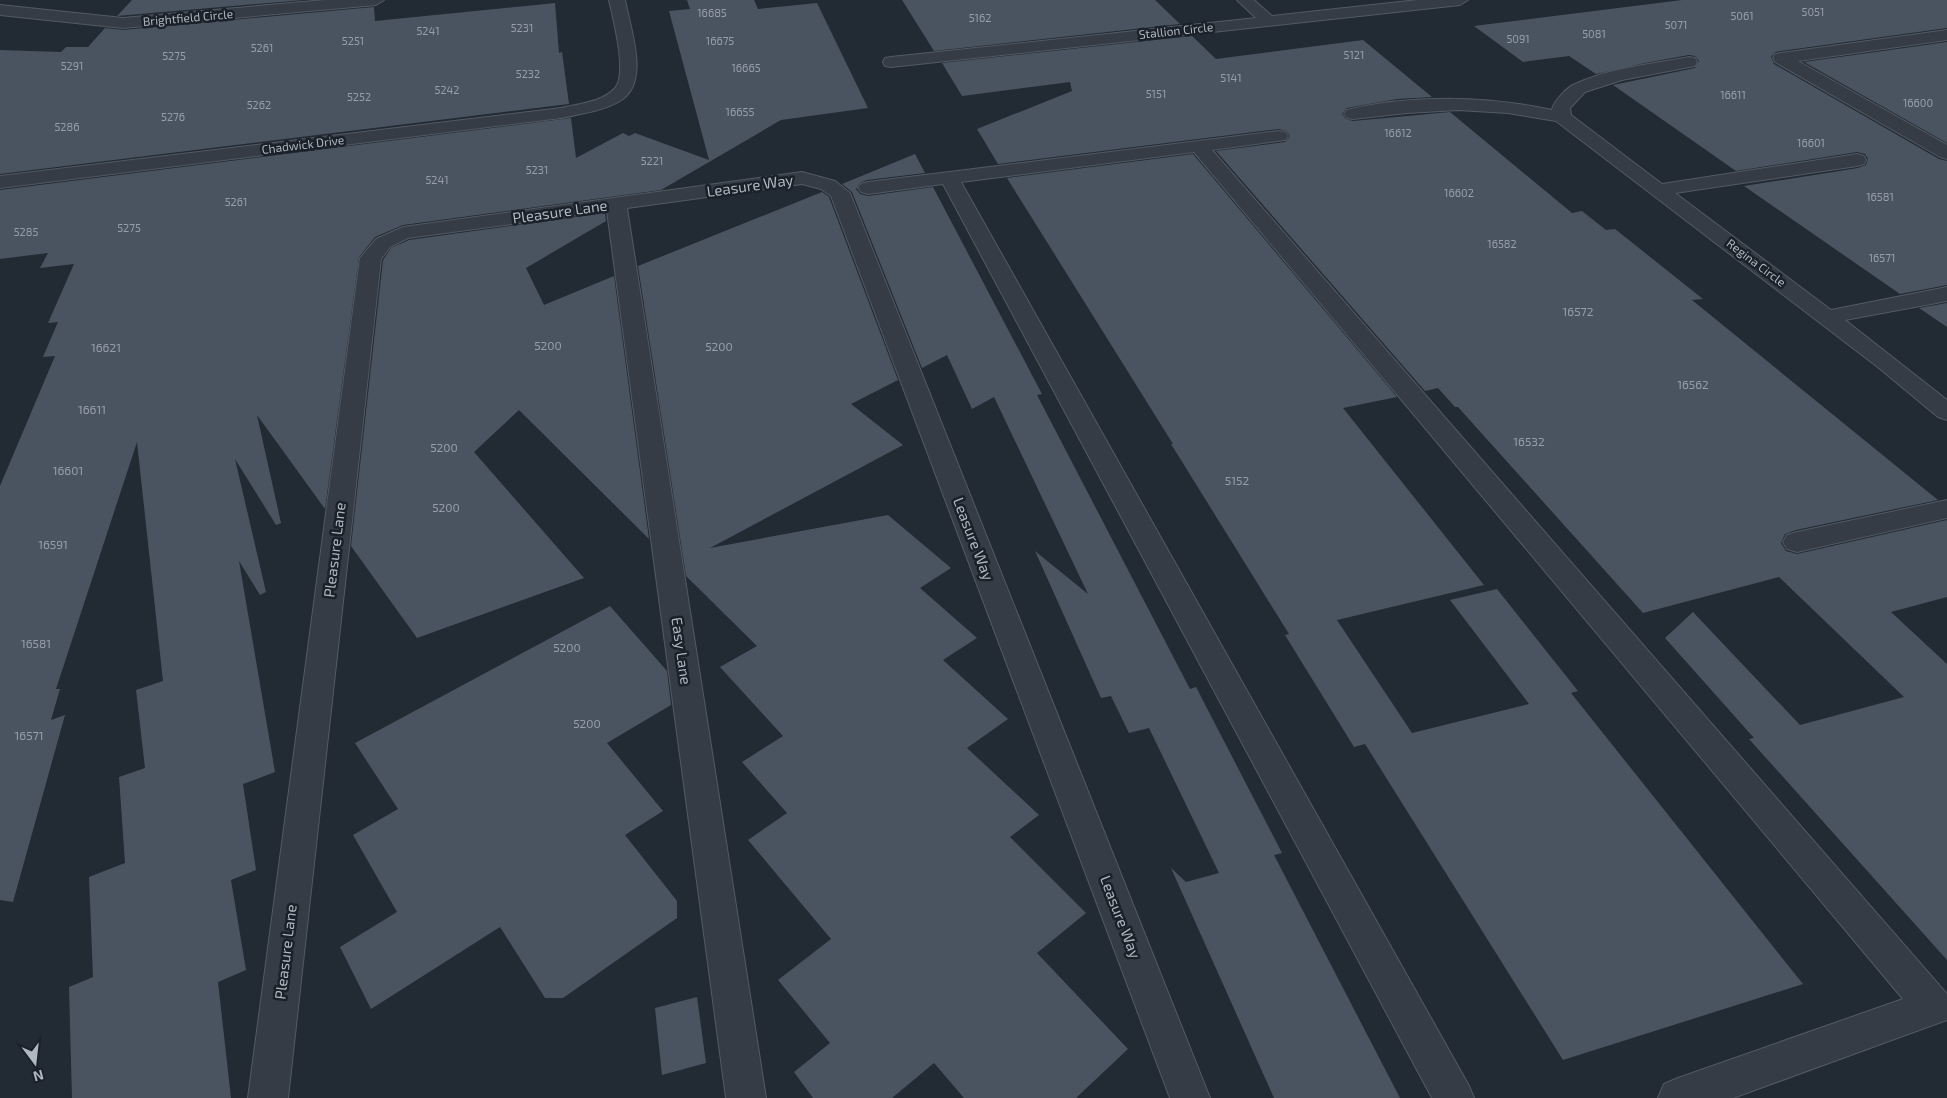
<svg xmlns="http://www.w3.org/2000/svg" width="1947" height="1098" font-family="'Exo 2',sans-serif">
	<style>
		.building { fill: #4a5460 }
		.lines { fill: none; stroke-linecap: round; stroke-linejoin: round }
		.minor-casing { stroke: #525a63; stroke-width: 2 }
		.minor { fill: #353c45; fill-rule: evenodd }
		.labels { text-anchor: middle; stroke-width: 5; stroke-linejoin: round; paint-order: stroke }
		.far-number-label { font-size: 11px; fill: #969eaa }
		.far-street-label { font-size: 12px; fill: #afb7c2; stroke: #1a2129 }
		.number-label { font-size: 12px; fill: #969eaa }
		.street-label { font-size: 15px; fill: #afb7c2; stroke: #1a2129 }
	</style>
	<rect width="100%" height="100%" fill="#222a34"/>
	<path class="building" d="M132 0H304L117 16Z
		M687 0H754L758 9 817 3 868 108 781 120 661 190 403 225 375 237 359 257 325 509 257 415 281 523 276 525 235 459 266 592 260 595 239 561 275 772 243 784 256 870 231 880 246 970 218 982 231 1098H72L69 987 93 977 89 877 125 863 119 777 145 768 136 690 163 681 137 442 56 689H60L51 720 65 715 13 902 0 900V486L55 356 43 357 58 322 48 323 74 264 40 268 48 253 0 259V190L571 118 576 158 623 133 629 136 635 133 709 160 669 11 690 9Z
		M902 0H1155L1180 24 934 51Z
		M1682 0H1947V28L1781 51 1775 52 1771 57 1774 64 1939 159 1947 161V285L1900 294 1744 186 1858 168 1866 165 1868 159 1865 154 1857 152 1736 171 1613 85 1695 68 1699 61 1695 56 1689 55 1645 63 1596 74 1569 56 1523 62 1474 26Z
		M555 3 559 53 562 52 569 104 0 174V50L61 52 66 47H88L105 28 123 30 374 7 375 21Z
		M1192 36 1216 59 1363 40 1432 97 1397 99 1347 108 1342 114 1346 119 1353 121 1450 112 1572 213 1582 211 1606 230 1615 229 1703 299 1692 300 1938 500 1796 530 1785 534 1781 543 1786 551 1797 554 1947 520V597L1891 612 1947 664V960L1749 739 1754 738 1665 638 1693 612 1800 725 1904 697 1779 577 1643 613 1458 407H1455L1438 388 1425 391 1216 151 1285 142 1290 136 1286 131 1279 129 998 164 977 129 1072 91 1070 82 962 96 942 63Z
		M1947 42V143L1804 62Z
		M915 154 925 173 867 180 860 183 856 189 860 194 868 196 933 187 1042 394 1037 395 1190 689 1196 687 1282 853 1274 855 1400 1098H1274L1171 868 1186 882 1219 873 1149 728 1129 733 1111 696 1101 698 1035 551 1088 594 994 397 972 409 947 355 922 368 852 192 842 184Z
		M1193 154 1397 397 1343 408 1484 585 1337 620 1412 733 1529 704 1450 600 1497 589 1578 691 1571 693 1803 984 1563 1060 1365 744 1354 747 1285 635 1289 634 1171 444H1173L1007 178Z
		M822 192 829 197 898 380 851 404 903 445 710 548 888 515 951 568 920 588 977 638 943 660 1008 719 967 748 1039 815 1010 837 1086 913 1037 953 1128 1049 1076 1098H964L934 1063 892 1098H813L794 1072 830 1043 778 980 831 939 748 840 787 813 742 762 783 736 720 667 757 646 686 576 638 266Z
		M605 213 606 221 526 268 544 305 614 276 649 539 519 410 474 452 584 578 417 638 351 546 383 260 391 248 409 240Z
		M1947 303V327L1919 308Z
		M610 606 667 671 671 705 607 743 663 811 625 835 677 901V918L563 998H545L500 927 371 1009 340 947 397 912 353 835 398 809 355 743Z
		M697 997 706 1063 662 1075 655 1008Z"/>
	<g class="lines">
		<g class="minor-casing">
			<path id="minor" d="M325 0H384L376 5 123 28 0 15V5L123 18Z
				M609 0H625C630 28 651 83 620 101 603 111 580 114 561 118L0 188V176L561 108C578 104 603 102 615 88 628 74 613 18 609 0Z
				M1237 0H1254L1272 16 1418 0H1468L1460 5 891 67 885 66 883 62 885 58 891 57 1256 18Z
				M1947 30V40L1798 61 1947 145V159L1940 157 1775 62 1773 58 1775 54 1781 53Z
				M1689 57 1695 58 1697 62 1695 66 1622 80 1585 92 1570 108 1571 115 1662 184 1857 154 1864 156 1866 160 1864 164 1857 166 1675 193 1831 310 1947 287V301L1845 320 1947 400V420L1938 417 1879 368 1556 121 1508 113 1458 110 1407 113 1353 119 1347 118 1344 114 1347 110C1411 94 1488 96 1552 110 1553 102 1567 87 1575 84 1609 68 1652 64 1689 57Z
				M1279 131 1285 132 1288 136 1285 140 1212 150 1947 994V1020L1733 1098H1658L1664 1084 1678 1078 1903 999 1194 152 961 182 1468 1084 1474 1098H1432L943 184 868 194 861 192 858 188 861 184 868 182Z
				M802 172 835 181 850 193 1210 1098H1170L831 196 821 189 802 184 627 208 766 1098H726L607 211 408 238 390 247 381 259 288 1098H248L360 258 376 239 403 227Z
				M1947 500V518L1797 552 1787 549 1783 542 1787 535 1797 532Z"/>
		</g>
		<use href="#minor" class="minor"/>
	</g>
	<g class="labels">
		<g class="far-number-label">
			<text x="1813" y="16">5051</text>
			<text x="712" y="17">16685</text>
			<text x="1742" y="20">5061</text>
			<text x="980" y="22">5162</text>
			<text x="1676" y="29">5071</text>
			<text x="522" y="32">5231</text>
			<text x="428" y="35">5241</text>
			<text x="1594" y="38">5081</text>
			<text x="1518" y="43">5091</text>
			<text x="353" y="45">5251</text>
			<text x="720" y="45">16675</text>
			<text x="262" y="52">5261</text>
			<text x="1354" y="59">5121</text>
			<text x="174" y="60">5275</text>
			<text x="72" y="70">5291</text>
			<text x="746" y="72">16665</text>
			<text x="528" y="78">5232</text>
			<text x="1231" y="82">5141</text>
			<text x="447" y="94">5242</text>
			<text x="1156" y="98">5151</text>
			<text x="1733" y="99">16611</text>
			<text x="359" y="101">5252</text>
			<text x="1918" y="107">16600</text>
			<text x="259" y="109">5262</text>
			<text x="740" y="116">16655</text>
			<text x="173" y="121">5276</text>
			<text x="67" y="131">5286</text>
			<text x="1398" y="137">16612</text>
			<text x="1811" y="147">16601</text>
			<text x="652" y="165">5221</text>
			<text x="537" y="174">5231</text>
			<text x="437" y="184">5241</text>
			<text x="1459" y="197">16602</text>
			<text x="1880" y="201">16581</text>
			<text x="236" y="206">5261</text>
			<text x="129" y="232">5275</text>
			<text x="26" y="236">5285</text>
			<text x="1502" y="248">16582</text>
			<text x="1882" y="262">16571</text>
		</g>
		<g class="far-street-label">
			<text transform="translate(188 18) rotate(-5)" y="4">Brightfield Circle</text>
			<text transform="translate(1176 31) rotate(-6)" y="4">Stallion Circle</text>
			<text transform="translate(303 145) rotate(-7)" y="4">Chadwick Drive</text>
			<text transform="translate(1756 263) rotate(37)" y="4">Regina Circle</text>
		</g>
		<g class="number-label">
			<text x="1578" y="316">16572</text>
			<text x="548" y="350">5200</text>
			<text x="719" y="351">5200</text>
			<text x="106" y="352">16621</text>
			<text x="1693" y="389">16562</text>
			<text x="92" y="414">16611</text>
			<text x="1529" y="446">16532</text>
			<text x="444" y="452">5200</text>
			<text x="68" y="475">16601</text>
			<text x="1237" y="485">5152</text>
			<text x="446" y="512">5200</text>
			<text x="53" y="549">16591</text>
			<text x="36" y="648">16581</text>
			<text x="567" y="652">5200</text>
			<text x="587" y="728">5200</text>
			<text x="29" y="740">16571</text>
		</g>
		<g class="street-label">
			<text transform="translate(750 186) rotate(-8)" y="5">Leasure Way</text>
			<text transform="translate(560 212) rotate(-8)" y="5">Pleasure Lane</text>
			<text transform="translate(973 539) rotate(69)" y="5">Leasure Way</text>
			<text transform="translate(335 550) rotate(-83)" y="5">Pleasure Lane</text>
			<text transform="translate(681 651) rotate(82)" y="5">Easy Lane</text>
			<text transform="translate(1120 917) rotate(69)" y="5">Leasure Way</text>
			<text transform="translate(286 952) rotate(-83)" y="5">Pleasure Lane</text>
		</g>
	</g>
	<g transform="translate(35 1063) rotate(165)" stroke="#1a2129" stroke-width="4" paint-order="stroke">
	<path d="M0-4L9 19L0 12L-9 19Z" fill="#afb7c2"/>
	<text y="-8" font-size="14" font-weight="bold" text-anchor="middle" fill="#afb7c2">N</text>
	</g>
</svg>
